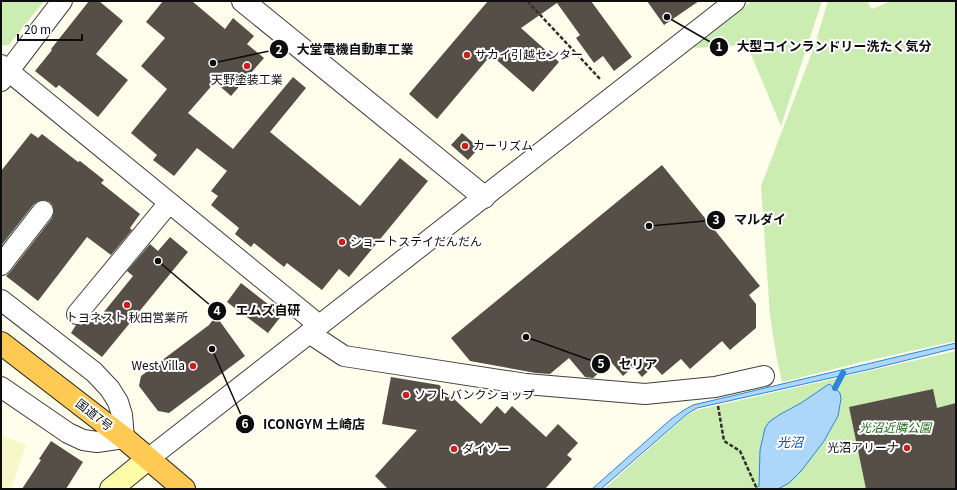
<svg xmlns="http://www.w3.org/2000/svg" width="957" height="490" font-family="Georgia,'Noto Sans JP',serif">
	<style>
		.farmland { fill: #f7f8ca }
		.green { fill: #ccedb2 }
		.water { fill: #acd7fb; stroke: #2c85d9 }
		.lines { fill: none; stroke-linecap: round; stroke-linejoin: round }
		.stream { stroke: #2c85d9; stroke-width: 6 }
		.building { fill: #564f48 }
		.minor-casing { stroke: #404040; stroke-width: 22 }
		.tertiary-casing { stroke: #404040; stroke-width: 24 }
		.secondary-casing { stroke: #2f2f2f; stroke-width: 24 }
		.trunk-casing { stroke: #1e1e1e; stroke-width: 24 }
		.path { stroke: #2f2f2f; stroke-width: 2.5; stroke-dasharray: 4 2; stroke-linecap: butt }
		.minor { stroke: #fff; stroke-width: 20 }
		.tertiary { stroke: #fff; stroke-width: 22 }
		.secondary { stroke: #fffda7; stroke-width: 22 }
		.trunk { stroke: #ffca53; stroke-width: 22 }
		.poi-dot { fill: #c92019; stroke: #fff; stroke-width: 1.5 }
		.labels { text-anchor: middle; stroke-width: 4; stroke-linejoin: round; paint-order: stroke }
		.poi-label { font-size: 12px; fill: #0d0d0d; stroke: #fff; text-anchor: start }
		.street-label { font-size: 12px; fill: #0d0d0d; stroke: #fff }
		.park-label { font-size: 12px; font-style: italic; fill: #216a18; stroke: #fff }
		.water-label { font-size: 13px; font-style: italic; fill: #0b56a9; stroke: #fff }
		.leader { fill: none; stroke: #0d0d0d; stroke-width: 1.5 }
		.callout-dot { fill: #0d0d0d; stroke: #fff; stroke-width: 1.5 }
		.mark-label { font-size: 12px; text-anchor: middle; font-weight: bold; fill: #fff }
		.callout-label { font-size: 13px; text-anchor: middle; font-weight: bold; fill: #0d0d0d; stroke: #fff; stroke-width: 4; stroke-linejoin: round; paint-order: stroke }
	</style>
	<rect width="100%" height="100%" fill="#fffdec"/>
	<path class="farmland" d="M1 435 26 445 11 489H1Z"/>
	<path class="green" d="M1 1H44L9 45 1 46Z
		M752 1H822L781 126 747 45 693 48Z
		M828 1H867L872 9 891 1H956V341L866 361 782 382 777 360 770 316 761 186 814 47Z
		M956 351V489H604L687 415 697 410Z"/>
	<path class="water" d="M956 343V348L871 369 697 408 687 414 601 489H592L670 420 684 410 693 405Z
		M829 384 835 388 840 393 841 399 838 416 824 441 802 470 789 483 778 489H755L759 486 760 450 765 428 769 422 779 415 801 403Z"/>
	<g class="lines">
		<path class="stream" d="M835 388 843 373"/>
	</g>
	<path class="building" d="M89 1H99L123 21 96 54 128 80 98 117 59 85 56 88 35 71 52 50 51 49Z
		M163 1H192L225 29 233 18 254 36 247 44 264 58 244 81 231 96 215 82 188 113 233 149 293 77 306 88 270 132 360 206 400 158 428 181 349 277 339 269 322 290 287 263 284 267 254 243 251 247 235 234 239 228 211 205 218 196 211 191 227 171 197 148 174 176 153 160 157 155 131 133 167 89 141 66 165 38 146 22Z
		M488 1H591L632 57 614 71 603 56 594 63 576 38 580 35 557 3 521 28 559 62 533 92 491 55 437 119 409 94Z
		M647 1H699L664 25Z
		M31 133 38 138 42 134 78 162 80 161 104 180 101 183 140 214 130 228 132 230 111 255 87 237 38 301 6 276 10 272 52 218 54 212 53 206 50 202 44 200 38 201 34 204 1 246V171Z
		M462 133 479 148 468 160 451 145Z
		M662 165 760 286 749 295 756 304V328L730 350 722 341 690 369 681 359 662 375 654 366 642 377 633 367 623 376 611 362 593 378 585 377 569 358 550 374 536 373 470 361 451 338Z
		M170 237 188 252 102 357 71 333 76 325H81L86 322 93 313 99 318 133 276 127 271 150 244 158 251Z
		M241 283 282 315 268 333 227 302Z
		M216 316 245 356 169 413 158 411 139 386 141 376 209 325Z
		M391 377 439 385 481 424 497 406 505 414 512 406 546 437 558 424 578 443 567 455 572 459 545 489H388L375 476 417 430 382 424Z
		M933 389 937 408 956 403V489H866L849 407Z
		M51 441 83 462 66 489H22L41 460 39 459Z"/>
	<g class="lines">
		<g class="minor-casing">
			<path id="minor" d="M1 65 319 325
				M1 81 62 1
				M1 265 43 211
				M1 300 94 372 110 389 118 402 122 415 124 438 97 442 83 440 68 433 1 387
				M77 314 169 203
				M309 333 344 356 526 384 645 394 715 387 764 376
				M148 459 735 1"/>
		</g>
		<g class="tertiary-casing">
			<path id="tertiary" d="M243 1 484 197"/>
		</g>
		<g class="secondary-casing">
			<path id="secondary" d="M111 489 148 459"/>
		</g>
		<g class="trunk-casing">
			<path id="trunk" d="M1 343 124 438 184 489"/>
		</g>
		<path class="path" d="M528 1 529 3 601 80
			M718 406 724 441 740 451 757 489"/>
		<use href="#minor" class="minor"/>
		<use href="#tertiary" class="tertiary"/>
		<use href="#secondary" class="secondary"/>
		<use href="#trunk" class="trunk"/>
	</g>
	<g class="poi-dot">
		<circle cx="467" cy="55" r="4"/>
		<circle cx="247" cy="66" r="4"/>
		<circle cx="465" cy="146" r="4"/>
		<circle cx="342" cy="242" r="4"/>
		<circle cx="127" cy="305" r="4"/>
		<circle cx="193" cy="366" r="4"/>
		<circle cx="406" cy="395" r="4"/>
		<circle cx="907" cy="448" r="4"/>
		<circle cx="454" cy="449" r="4"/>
	</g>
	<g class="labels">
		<g class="poi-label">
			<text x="475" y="59">サカイ引越センター</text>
			<text x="247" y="84" text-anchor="middle">天野塗装工業</text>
			<text x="473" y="150">カーリズム</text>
			<text x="350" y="246">ショートステイだんだん</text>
			<text x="127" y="322" text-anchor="middle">トヨネスト 秋田営業所</text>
			<text x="185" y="370" text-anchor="end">West Villa</text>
			<text x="414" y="399">ソフトバンクショップ</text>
			<text x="899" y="452" text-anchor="end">光沼アリーナ</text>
			<text x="462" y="453">ダイソー</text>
		</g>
		<g class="street-label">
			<text transform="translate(94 415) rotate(38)" y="4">国道7号</text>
		</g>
		<g class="park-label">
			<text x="895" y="432">光沼近隣公園</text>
		</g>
		<g class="water-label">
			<text x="790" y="447">光沼</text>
		</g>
	</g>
	<path class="leader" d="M667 17L719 47M213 63L279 49M649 226L716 220M158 261L217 311M526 337L601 364M212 349L245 424"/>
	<g class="callout-dot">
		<circle cx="667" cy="17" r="4"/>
		<circle cx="213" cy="63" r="4"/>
		<circle cx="649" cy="226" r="4"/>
		<circle cx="158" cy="261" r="4"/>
		<circle cx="526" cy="337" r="4"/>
		<circle cx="212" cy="349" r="4"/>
		<circle cx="719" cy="47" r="10"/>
		<circle cx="279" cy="49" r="10"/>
		<circle cx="716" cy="220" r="10"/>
		<circle cx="217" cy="311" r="10"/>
		<circle cx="601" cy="364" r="10"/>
		<circle cx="245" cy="424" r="10"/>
	</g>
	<g class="mark-label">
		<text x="719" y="51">1</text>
		<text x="279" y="54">2</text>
		<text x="716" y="224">3</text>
		<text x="217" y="315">4</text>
		<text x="601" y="368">5</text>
		<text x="245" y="428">6</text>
	</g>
	<g class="callout-label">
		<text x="834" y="51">大型コインランドリー洗たく気分</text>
		<text x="355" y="54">大堂電機自動車工業</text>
		<text x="760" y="224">マルダイ</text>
		<text x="268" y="315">エムズ自研</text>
		<text x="638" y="369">セリア</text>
		<text x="314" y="429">ICONGYM 土崎店</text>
	</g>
	<rect width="957" height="490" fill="none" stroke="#0d0d0d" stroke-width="4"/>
	<path d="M18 34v6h64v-6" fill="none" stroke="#0d0d0d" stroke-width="2"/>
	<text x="24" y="34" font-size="12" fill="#0d0d0d" stroke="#ffffff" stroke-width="3" paint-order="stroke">20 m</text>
</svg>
